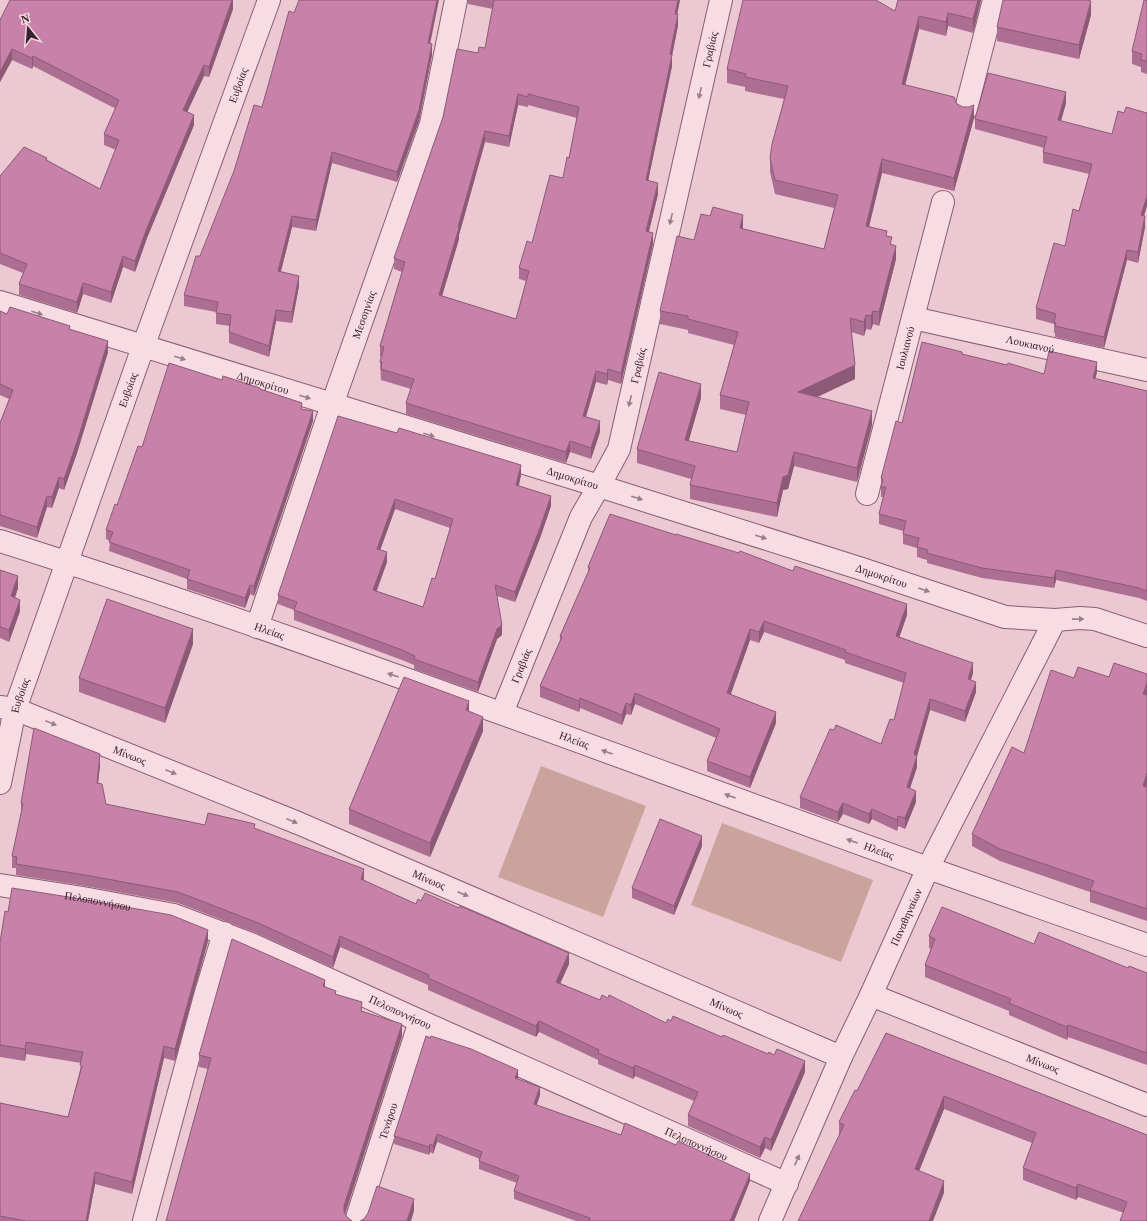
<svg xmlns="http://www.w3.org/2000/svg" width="1147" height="1221" font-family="'Times New Roman',serif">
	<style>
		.green { fill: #caa39d }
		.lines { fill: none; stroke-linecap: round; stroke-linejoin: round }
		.street-casing { stroke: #885e71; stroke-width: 24 }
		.street { stroke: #f7dce3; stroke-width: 22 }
		.wall { fill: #ac6f91; fill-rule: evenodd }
		.shaded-wall { fill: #8c5a76 }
		.building { fill: #c881a9; stroke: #8c5a76; fill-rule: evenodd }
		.oneway { fill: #987e88 }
		.labels { text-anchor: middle; stroke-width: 3; stroke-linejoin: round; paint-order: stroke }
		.street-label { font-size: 11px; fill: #39212d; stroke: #f4d8df }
	</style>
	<rect width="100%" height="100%" fill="#ecc9d2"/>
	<path class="green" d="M541 766 646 806 603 917 498 877Z
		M722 823 873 880 841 962 691 905Z"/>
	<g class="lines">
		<g class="street-casing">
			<g id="street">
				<path d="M966 109 994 0"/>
				<path id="s1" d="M0 302 599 486 862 569 1005 617 1055 620 1080 618 1095 619 1147 636"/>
				<path id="s2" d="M913 318 1147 370"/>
				<path id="s3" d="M867 494 943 202"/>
				<path id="s4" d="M0 541C313 640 619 758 928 868 1001 894 1074 919 1147 945"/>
				<path id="s5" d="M257 627 332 405 431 124 456 0"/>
				<path id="s6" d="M0 707 15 709 298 823 841 1057"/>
				<path id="s7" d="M502 713 581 517 599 486 619 449 721 0"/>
				<path id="s8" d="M0 783 15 709 143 347 269 0"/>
				<path id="s9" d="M0 885 83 898 174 915 251 944 420 1021 787 1184"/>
				<path id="s10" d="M871 995 1147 1105"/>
				<path d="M144 1221 205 996 224 933"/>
				<path id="s11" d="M356 1221 420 1021"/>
				<path id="s12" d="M770 1221 841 1057 871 995 928 868 1055 620"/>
			</g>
		</g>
		<use href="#street" class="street"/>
	</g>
	<path class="wall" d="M233 0V9L209 77 204 76 187 112 194 125 147 238 135 272 123 267 111 303 83 294 77 313 19 295V284L23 273 0 264V176L47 160 100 189 116 150 104 145V134L116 109 33 66 32 69 12 60 0 82V20Z
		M468 0H680L677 14 678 25 672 56V66L648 181 658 194 649 232 653 244 621 384 608 380 607 385 596 382 586 417 600 432 591 459 570 452 566 463 406 414V403L411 389 381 380 380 362 381 357H380V346L402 272 394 269V258L478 53 485 48 493 9 468 4ZM518 105 528 107V105L577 118 569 158 563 178 519 268V279L526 281 516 319 442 296 459 239V235L485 142 509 147Z
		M981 0 973 33 948 26 946 36 919 29 905 85 957 104 974 118 954 191 882 173 869 226 887 236 892 245 896 259 879 326 873 324 871 330 866 329 864 336 851 332 855 379 817 397 872 425 857 482 794 466 788 489 783 490 777 517 690 499V485L691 479 637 463V449L701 398 688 441 737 452 746 415 720 409V395L734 345 688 333V330L660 324V311L694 240 743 229 824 249 834 208 775 194 770 172V158L784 99 745 91V87L727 83V69L895 11Z
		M1147 0V74L1141 72V67L1132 64V51Z
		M1091 15 1079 59 997 41V27Z
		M430 43 432 55 419 121 397 182 332 163 316 231 292 227 281 272 299 286 292 323 276 321 269 357 229 343V332L230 326 216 324V312L184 306V295L262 107Z
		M1066 103 1061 121 1144 216 1145 227 1138 263 1127 260 1104 348 1055 337V333H1054V324L1036 319V308L1065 246 1079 211 1089 174 1043 163V152L1044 148 975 129V119Z
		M0 311 7 314 70 329 108 352 77 453 64 490 59 488 52 508 47 507 37 538 0 526V423L9 399 0 395Z
		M962 354 1044 374 1097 372 1095 379 1147 391V601L1139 598 1056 580 1054 588 982 578 927 563V560L917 557V548L903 544V531L879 524V514L883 497H881V478L902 423Z
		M222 380 260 389 302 409 313 421 254 596 250 594 245 608 187 589V579L109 551 110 541 106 539V530L117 505Z
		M397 433 521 475 519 486 551 506 540 538 515 602 497 596 502 635 497 639 478 692 414 669V665L402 660 294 620V610L278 604V595ZM395 509 450 528 435 579 423 607 377 591 387 562 380 550Z
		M588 567 907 615 899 637 973 673 971 680 976 692 965 722 930 710 917 756V767L910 788 916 802 905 829 898 826 897 831 872 819 869 824 843 814 838 822 800 808V797L834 730 881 744 894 720 904 683 845 663V660L764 632 759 643 750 640 731 694 776 723 750 788 707 771V761L716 738 635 704 631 715 626 714 622 725 580 708 579 712 540 697V686L560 640V636L588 572Z
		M0 570 18 588 15 598 20 611 9 642 0 638Z
		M193 644 165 723 79 692V678Z
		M469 711 483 731 430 857 349 824V809Z
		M1024 753 1147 787V921L1090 902V892L1000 861 972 846V834Z
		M100 765 98 783 106 804 205 825 255 829 363 880 416 904 569 964 560 983 600 1000 805 1072 771 1151 765 1148 760 1158 688 1126V1115L694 1101 635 1076 633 1079 598 1064V1060L539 1032 536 1037 428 990V985L340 947 333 968 256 933 178 903 85 886 16 875V868H12V856L21 814V803Z
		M702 846 674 915 632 898V888Z
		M929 936 1034 944 1147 973V1065L1068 1037 1067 1040 1009 1015V1011L925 977V965L931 949 929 948Z
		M208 941 175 1061 164 1058 132 1194 95 1184 88 1221H0V1103L68 1117 80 1070 81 1063 26 1054 25 1061 0 1057V942Z
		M325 987 402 1036 345 1214 347 1217 166 1221 208 1069 199 1067V1055Z
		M886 1033 1147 1135V1221L1078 1197 1076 1200 1023 1180V1168L1032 1143 944 1109 919 1171 944 1193 839 1135V1122L857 1091Z
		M518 1078V1079L540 1095 537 1105 750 1181 734 1221H576L514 1199V1191L517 1183 479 1169V1161L480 1159 437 1142 433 1154 430 1152 429 1155 394 1144V1136Z"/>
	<path class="shaded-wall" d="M232 0H233V9L209 77V67Z
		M437 0H439L428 54V43Z
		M678 0H680L675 25V14Z
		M978 0H981L973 33V19Z
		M1091 1V15L1079 59V45Z
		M948 13V26L946 36V22Z
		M678 14V25L672 56V66L646 191V180L670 54Z
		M919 16V29L902 98V84Z
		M432 44V55L419 121 397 182V172Z
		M12 49V60L0 82V72Z
		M33 56V66L32 69V58Z
		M204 65V76L183 121V110Z
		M1066 92V103L1058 131V120Z
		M518 94V105L509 147V136Z
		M974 105V118L954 191V178Z
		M194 115V125L147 238 135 272V261L147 228Z
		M485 131V142L459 235V239L439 306V295Z
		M332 152V163L316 231V220Z
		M882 159V173L866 239V226Z
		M658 183V194L646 242V231Z
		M1147 196V206L1141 226V215Z
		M743 215V228L740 242V228Z
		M292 216V227L278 282V271Z
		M1145 216V227L1138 263V252Z
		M653 233V244L621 384V373Z
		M896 246V259L879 326V312Z
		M1127 250V260L1104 348V337Z
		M123 256V267L111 303V292Z
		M299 276V286L292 323V312Z
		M83 283V294L77 313V302Z
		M276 310V321L269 357V346Z
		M873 311V324L871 330V316Z
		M866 315V329L864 336V322Z
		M108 341V352L77 453 64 490V479Z
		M1097 362V372L1093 388V378Z
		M855 365V379L798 406V392Z
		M608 369V380L607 385V374Z
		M596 371V382L583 426V416Z
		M701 384V398L685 454V440Z
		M313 411V421L254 596V586Z
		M872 411V425L857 482V468Z
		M600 421V432L591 459V448Z
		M570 441V452L566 463V452Z
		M794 452V466L788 489 783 490 777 517V503L783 477Z
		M521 465V475L516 495V485Z
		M59 477V488L52 508V497Z
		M47 496V507L37 538V527Z
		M551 496V506L540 538 515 602V592Z
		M395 499V509L377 559V549Z
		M387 552V562L373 599V590Z
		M1056 570V580L1054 588V578Z
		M18 576V588L11 608V596Z
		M250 585V594L245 608V598Z
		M20 600V611L9 642V630Z
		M907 604V615L896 647V636Z
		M764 621V632L759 643V632Z
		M502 625V635L497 639 478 692V682L497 629Z
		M193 629V644L165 723V708Z
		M750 629V640L727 704V693Z
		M973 663V673L968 689V679Z
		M976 682V692L965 722V711Z
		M1147 683V696L1143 694Z
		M635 693V704L631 715V705Z
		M580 698V708L579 712V701Z
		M930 699V710L917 756V767L907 797V787L914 754Z
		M469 701V715L466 710Z
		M626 703V714L622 725V715Z
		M776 712V723L750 788V777Z
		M483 717V731L430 857V843Z
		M100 754V765L97 794V783Z
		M1147 773V785L1143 798V786Z
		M916 791V802L905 829V818Z
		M843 803V814L838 822V812Z
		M872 809V819L869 824V814Z
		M898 816V826L897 831V820Z
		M702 836V846L674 915V906Z
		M364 869V880L361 890V879Z
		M208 930V941L175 1061V1049Z
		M340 936V947L333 968V957Z
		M569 953V964L556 993V982Z
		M325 980V991L323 986Z
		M539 1021V1032L536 1037V1026Z
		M402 1024V1036L344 1217V1221V1206Z
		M1068 1025V1037L1067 1040V1027Z
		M26 1042V1054L25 1061V1049Z
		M164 1046V1058L132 1194V1182Z
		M805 1061V1072L771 1151V1140Z
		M635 1065V1076L633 1079V1068Z
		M518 1070V1078L515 1086V1078Z
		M540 1087V1095L534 1112V1104Z
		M944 1096V1109L915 1181V1169Z
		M437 1134V1142L433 1154V1146Z
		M765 1137V1148L760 1158V1147Z
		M430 1144V1152L429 1155V1147Z
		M95 1172V1184L88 1221H86Z
		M750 1174V1181L734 1221H730Z
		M944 1181V1193L933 1221H929Z
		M1078 1184V1197L1076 1200V1188Z
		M414 1199V1211L411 1221H407Z"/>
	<path class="building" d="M10 0H232L209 67 204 65 183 110 194 115 147 228 135 261 123 256 111 292 83 283 77 302 19 284 27 264 0 253V176L24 147 47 158 46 160 100 189 119 140 104 134 119 100 33 56 32 58 12 49 0 72V20Z
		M299 0H437L428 43 432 44 419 110 397 172 332 152 316 220 292 216 278 271 299 276 292 312 276 310 269 346 229 332 231 315 216 313 218 302 184 295 196 256H200L234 171 254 105 262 107 289 11 294 13Z
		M494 0H678L675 14H678L670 54 672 55 646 180 658 183 646 231 653 233 621 373 608 369 607 374 596 371 583 416 600 421 591 448 570 441 566 452 406 403 414 379 381 369 382 362H380L384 347 380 346 405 262 394 258 443 117 457 49 478 53 479 47 485 48ZM518 94 528 97V94L579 107 569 158 567 157 563 178 550 175 532 243 527 241 519 268 529 271 516 319 439 295 459 228 458 227 485 131 509 136Z
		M743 0H876L895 11 898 0H978L973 19 948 13 946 22 919 16 902 84 954 97 957 104 963 107H969L974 105 954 178 882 159 866 226 887 231 886 236 892 237 890 244 896 246 879 312 873 311 871 316 866 315 864 322 850 318 855 365 798 392 872 411 857 468 794 452 788 475 783 477 777 503 690 485 695 466 637 449 659 372 701 384 685 440 737 452 749 402 720 395 738 332 688 319V316L660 311 677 236 694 240 701 214 710 216 713 207 743 215 740 228 824 249 838 195 775 180 770 158 772 144 788 86 745 77 746 74 727 69Z
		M1003 0H1087L1091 1 1079 45 997 27Z
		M1144 0H1147V61L1141 60 1142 54 1132 51Z
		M988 73 1066 92 1058 120 1112 134 1118 111 1124 113 1126 107 1147 113V196L1141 215 1145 216 1138 252 1127 250 1104 337 1055 326 1056 323 1054 322 1056 314 1036 308 1054 243 1065 246 1073 209 1079 211 1092 164 1043 152 1047 137 975 119Z
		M10 307 70 326 69 329 108 341 77 442 64 479 59 477 52 497 47 496 37 527 0 515V423L13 390 0 384V311L7 314Z
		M922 342 962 352V354L1007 365 1008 363 1044 374 1049 351 1097 362 1093 378 1147 391V591L1139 588 1056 570 1054 578 982 568 927 553 928 550 917 547 919 538 903 534 906 521 879 514 886 487H881L883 479 881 478 896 421 902 423Z
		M169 363 222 380 223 376 260 388V389L302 403 301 409 313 411 254 586 250 585 245 598 187 579 190 570 109 542 113 532 106 530 115 504 117 505 138 446 142 447Z
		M338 416 397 433 399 428 521 465 516 485 551 496 540 528 515 592 495 585 502 625 497 629 478 682 414 659 415 656 402 650 294 610 297 602 278 595ZM395 499 453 519 435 579 432 578 423 607 373 590 387 552 377 549Z
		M610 514 676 535V534L739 553 740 551 793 571 795 566 907 604 896 636 973 663 968 679 976 682 965 711 930 699 914 754 917 756 907 787 916 791 905 818 898 816 897 820 872 809 869 814 843 803 838 812 800 797 830 729 834 730 836 725 881 744 890 719 894 720 906 673 845 652 846 650 764 621 759 632 750 629 727 693 776 712 750 777 707 761 720 729 635 693 631 705 626 703 622 715 580 698 579 701 540 686 562 637 560 636 590 568 588 567Z
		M0 570 18 576 11 596 20 600 9 630 0 627Z
		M107 599 193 629 165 708 79 678Z
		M1114 663 1147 674V683L1143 694 1147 695V773L1143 786 1147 787V909L1090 890 1094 881 1000 849 972 834 1012 747 1024 753 1051 670 1074 678 1078 667 1109 677Z
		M404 677 469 701 466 710 483 717 430 843 349 809Z
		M34 728 100 754 97 783 102 784 106 804 205 825 208 813 255 824 254 828 364 869 361 879 416 904 418 899 421 901 425 893 459 908 460 906 569 953 556 982 600 1000 602 995 608 998 609 995 666 1023 668 1019 671 1021 673 1016 722 1037 723 1035 768 1054 769 1052 774 1055 777 1049 805 1061 771 1140 765 1137 760 1147 688 1115 698 1092 635 1065 633 1068 598 1053 599 1050 539 1021 536 1026 428 978 429 975 340 936 333 957 256 922 178 892 85 875 16 864 17 857 12 856 23 804 21 803Z
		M660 819 702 836 674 906 632 888Z
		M12 888 81 899 171 915 208 930 175 1049 164 1046 132 1182 95 1172 86 1221H26L0 1216V1103L68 1117 82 1066 80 1065 83 1052 26 1042 25 1049 0 1045V942L5 911 8 912Z
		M942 907 1034 944 1039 932 1128 968 1129 966 1147 973V1053L1068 1025 1067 1027 1009 1003 1011 999 925 965 935 939 929 936Z
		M232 939 325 980 323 986 336 991 335 994 362 1002 361 1011 402 1024 344 1206V1212L347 1217 352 1221H166L211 1058 199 1055Z
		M886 1033 1147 1135V1221H1120L1127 1202 1078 1184 1076 1188 1023 1168 1036 1133 944 1096 915 1169 944 1181 929 1221H798L844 1125 839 1122 855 1090 857 1091Z
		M426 1036 430 1038 431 1036 471 1049 518 1070 515 1078 540 1087 534 1104 621 1135 625 1123 676 1145 678 1141 750 1174 730 1221H589L590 1218 514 1191 519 1176 479 1161 482 1152 437 1134 433 1146 430 1144 429 1147 394 1136Z
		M377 1186 414 1199 407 1221H360L364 1219 368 1213Z"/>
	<defs><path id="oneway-solid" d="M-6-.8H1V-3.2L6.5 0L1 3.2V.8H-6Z"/></defs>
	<g class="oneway">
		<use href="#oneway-solid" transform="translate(700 93) rotate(103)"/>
		<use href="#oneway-solid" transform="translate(671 219) rotate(103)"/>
		<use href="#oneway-solid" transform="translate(37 313) rotate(17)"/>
		<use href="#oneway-solid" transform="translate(180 358) rotate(17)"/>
		<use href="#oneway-solid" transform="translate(305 397) rotate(17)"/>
		<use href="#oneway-solid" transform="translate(630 401) rotate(103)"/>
		<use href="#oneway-solid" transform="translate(429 435) rotate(17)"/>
		<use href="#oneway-solid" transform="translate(637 498) rotate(17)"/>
		<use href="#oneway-solid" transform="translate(761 537) rotate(17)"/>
		<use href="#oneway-solid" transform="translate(924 590) rotate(19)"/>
		<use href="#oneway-solid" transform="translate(1078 619) rotate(-1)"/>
		<use href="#oneway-solid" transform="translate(393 675) rotate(-161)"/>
		<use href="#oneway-solid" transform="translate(51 723) rotate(22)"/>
		<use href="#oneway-solid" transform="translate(607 752) rotate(-160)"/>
		<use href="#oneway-solid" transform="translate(171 772) rotate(22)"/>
		<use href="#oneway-solid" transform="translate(730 796) rotate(-160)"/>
		<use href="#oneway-solid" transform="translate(292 821) rotate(22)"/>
		<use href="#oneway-solid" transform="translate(852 841) rotate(-160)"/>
		<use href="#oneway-solid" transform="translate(463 894) rotate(23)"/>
		<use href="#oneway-solid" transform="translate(797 1160) rotate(-67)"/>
	</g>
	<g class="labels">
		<g class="street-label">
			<text dy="4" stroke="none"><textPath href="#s7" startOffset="699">Γραβιάς</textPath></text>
			<text dy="4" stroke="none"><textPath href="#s8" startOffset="738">Ευβοίας</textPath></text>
			<text dy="4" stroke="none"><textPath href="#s5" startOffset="330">Μεσσηνίας</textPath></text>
			<text dy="4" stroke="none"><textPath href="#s2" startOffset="120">Λουκιανού</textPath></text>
			<text dy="4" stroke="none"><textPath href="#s3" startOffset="151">Ιουλιανού</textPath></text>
			<text dy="4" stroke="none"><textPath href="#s7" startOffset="375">Γραβιάς</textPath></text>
			<text dy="4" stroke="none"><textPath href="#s1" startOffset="275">Δημοκρίτου</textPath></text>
			<text dy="4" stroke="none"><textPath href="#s8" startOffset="414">Ευβοίας</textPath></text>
			<text dy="4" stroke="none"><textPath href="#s1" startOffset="599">Δημοκρίτου</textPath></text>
			<text dy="4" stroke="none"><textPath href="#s1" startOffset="923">Δημοκρίτου</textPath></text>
			<text dy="4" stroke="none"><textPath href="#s4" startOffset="284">Ηλείας</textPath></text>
			<text dy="4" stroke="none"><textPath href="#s7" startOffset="51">Γραβιάς</textPath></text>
			<text dy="4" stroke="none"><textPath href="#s8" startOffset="90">Ευβοίας</textPath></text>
			<text dy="4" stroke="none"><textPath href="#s4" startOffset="608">Ηλείας</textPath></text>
			<text dy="4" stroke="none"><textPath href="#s6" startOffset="139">Μίνωος</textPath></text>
			<text dy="4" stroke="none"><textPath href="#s4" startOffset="932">Ηλείας</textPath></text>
			<text dy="4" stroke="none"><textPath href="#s6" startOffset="463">Μίνωος</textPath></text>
			<text dy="4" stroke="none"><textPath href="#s9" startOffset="99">Πελοποννήσου</textPath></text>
			<text dy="4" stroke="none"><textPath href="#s12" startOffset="333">Παναθηναίων</textPath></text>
			<text dy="4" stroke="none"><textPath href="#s6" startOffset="787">Μίνωος</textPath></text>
			<text dy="4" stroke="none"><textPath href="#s9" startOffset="423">Πελοποννήσου</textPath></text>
			<text dy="4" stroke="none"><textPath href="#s10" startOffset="185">Μίνωος</textPath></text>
			<text dy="4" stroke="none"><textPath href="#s11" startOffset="105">Τενάρου</textPath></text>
			<text dy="4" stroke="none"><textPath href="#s9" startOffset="747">Πελοποννήσου</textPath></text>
		</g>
	</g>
	<g transform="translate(28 28) rotate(343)" stroke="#f4d8df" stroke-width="3" paint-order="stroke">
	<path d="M0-3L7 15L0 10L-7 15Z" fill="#39212d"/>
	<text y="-6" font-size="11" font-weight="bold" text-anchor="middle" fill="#39212d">N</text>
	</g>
</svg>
